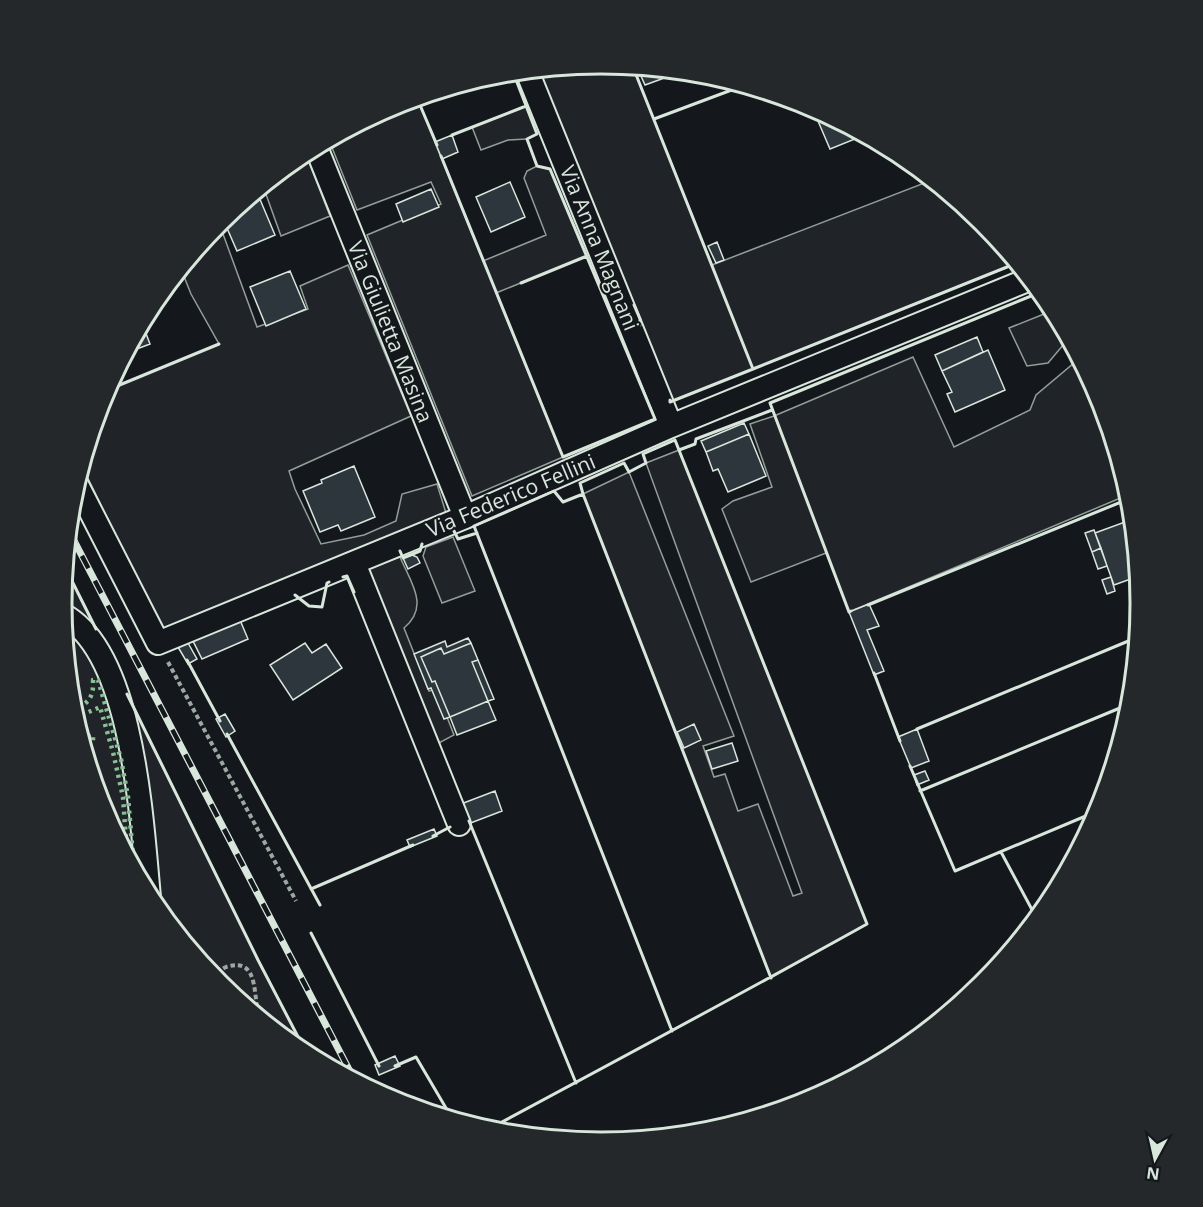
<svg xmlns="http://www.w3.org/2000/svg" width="1203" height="1207" font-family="'Open Sans',sans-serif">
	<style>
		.green { fill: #202428; stroke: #939e99; stroke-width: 1.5 }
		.building { fill: #2c363c; stroke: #d8e6dc; stroke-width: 1.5 }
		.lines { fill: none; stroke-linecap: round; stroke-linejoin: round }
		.street-casing { stroke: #d8e6dc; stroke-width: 26 }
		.path { stroke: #9da8a2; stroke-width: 4; stroke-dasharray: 4.5 3; stroke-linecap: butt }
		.street { stroke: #14181c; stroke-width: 22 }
		.rail-casing { stroke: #d8e6dc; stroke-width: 7 }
		.rail { stroke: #14181c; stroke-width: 4.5; stroke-dasharray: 14; stroke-linecap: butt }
		.hedge { stroke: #8ac095; stroke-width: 4.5; stroke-dasharray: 3 4.5; stroke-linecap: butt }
		.wall { stroke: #d8e6dc; stroke-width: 3 }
		.labels { text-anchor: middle; stroke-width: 4.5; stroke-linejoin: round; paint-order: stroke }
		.street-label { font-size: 21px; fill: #d8e6dc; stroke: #14181c }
		.rim { fill: none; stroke: #d8e6dc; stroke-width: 3 }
	</style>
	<rect width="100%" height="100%" fill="#14181c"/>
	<path class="green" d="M602 64 633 67 712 265 932 180 984 222 1017 263 670 402 537 70Z
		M417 98 483 261 546 235 524 178 527 171 537 166 550 169 587 256 496 293 563 457 472 496 367 235 441 204 431 182 357 210 329 140 395 104Z
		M526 106 537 134 527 139 508 140 481 150 472 127Z
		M305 152 330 216 281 236 263 186Z
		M219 223 257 327 308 309 300 286 348 265 411 416 289 471 295 489 321 544 364 535 396 521 402 494 437 484 446 513 162 631 82 466 105 391 219 344 191 294 183 274 175 277Z
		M1054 310 1069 338 1048 363 1027 366 1009 328Z
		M913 357 954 447 1030 410 1036 395 1080 358 1101 397 1130 494 849 612 826 553 751 582 722 509 733 501 772 487 750 424 774 416Z
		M679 450 867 924 771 978 583 494 629 472 734 736 703 746 714 777 725 774 738 811 758 804 793 896 802 893 646 463Z
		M453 537 475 591 442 603 423 556 426 547Z
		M400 557C411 583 430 606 404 628L429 691 436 689 454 735 437 744 366 569Z
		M65 567 258 960 308 1056 219 985 152 903 102 810 72 709 62 603Z"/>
	<path class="building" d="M637 67 664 70 667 77 645 85Z
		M812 107 865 135 830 149Z
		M452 135 458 152 442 159 435 142Z
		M510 182 525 217 491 232 476 197Z
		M431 189 439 207 403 222 396 204Z
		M259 197 275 235 237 251 223 219 239 206Z
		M717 242 724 260 716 263 708 246Z
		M290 271 306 309 266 326 250 287Z
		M142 323 150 344 126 353Z
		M977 337 983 352 942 371 935 355Z
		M988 350 1005 390 955 412 947 394 952 392 942 371Z
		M744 423 749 434 706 452 701 441Z
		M749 434 766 476 728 492 718 469 713 471 706 452Z
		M354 466 375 517 341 531 338 525 320 532 303 491 322 483 321 480Z
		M1133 519 1139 576 1114 585 1095 533Z
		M1094 530 1101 548 1092 552 1085 533Z
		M1101 548 1107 566 1098 569 1092 552Z
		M412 555 417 557 420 563 408 569 403 558Z
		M1111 577 1115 591 1107 594 1102 580Z
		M869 604 879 626 867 630 884 671 874 675 849 612Z
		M240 620 248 639 202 659 193 641Z
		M468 638 471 643 444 654 441 648 421 657 432 682 435 681 450 717 444 719 431 688 428 689 414 654 445 641 447 647Z
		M188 643 197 659 188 664 178 647Z
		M305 643 312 653 326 644 342 668 293 700 270 665Z
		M471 643 478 660 472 662 488 701 450 717 435 681 432 682 421 657 441 648 444 654Z
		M478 660 494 699 488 701 472 662Z
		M488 701 496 720 457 735 450 717Z
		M225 714 235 731 226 737 216 719Z
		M694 724 701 740 684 748 677 732Z
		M917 729 929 761 911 768 898 737Z
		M732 743 738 761 712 769 706 751Z
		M925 771 929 780 917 785 914 775Z
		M495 791 502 811 468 824 461 804Z
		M434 829 437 836 410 847 407 840Z
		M395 1056 400 1066 379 1075 375 1065Z"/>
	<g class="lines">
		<g class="street-casing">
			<path id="street" d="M527 71 671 426
				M316 147 465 517
				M76 483 158 643 465 517 671 426 1030 279
				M354 563 459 824
				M63 615C134 652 142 825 149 897"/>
		</g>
		<path class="path" d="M168 662 296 901
			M216 981C218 974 219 970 226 967 264 955 250 1006 262 1020
			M263 1021 275 1024 276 1032"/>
		<use href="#street" class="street"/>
		<g class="rail-casing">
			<path id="rail" d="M69 531 355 1081"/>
		</g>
		<use href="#rail" class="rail"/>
		<path class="hedge" d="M72 710C88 704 94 698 93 680H98L121 759 128 797 134 868
			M75 718 100 707 113 752 123 797 127 856
			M81 739 93 735V743L83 746"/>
		<path class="wall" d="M633 67 753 369 670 402V400
			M417 98 437 145
			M654 119 745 85
			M452 135 526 106
			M441 156 563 457 655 419 550 169 537 166 527 139 537 134 513 72
			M521 283 587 256
			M634 305 640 319V325
			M753 369 1017 263
			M105 391 219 344
			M679 450 695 444 696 439 772 410
			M583 494 771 978
			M453 529 458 539 477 533
			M400 551 403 558 420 551 422 544
			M65 567 96 629
			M343 577 347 576 354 592
			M295 595 309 606 322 607 327 583 329 582
			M868 605 1131 498
			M851 611 849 612 770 403 1041 292
			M187 660 220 721
			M874 673 900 741
			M127 694 258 960 308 1056
			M917 729 1138 637
			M227 734 320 905
			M910 766 955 871 1100 810
			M920 791 1132 703
			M469 821 576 1083
			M433 836 450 827
			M1001 852 1037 919
			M311 889 413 845
			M311 933 379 1066
			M395 1066 416 1057 453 1120
			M487 1130C614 1062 741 994 867 924L675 440 643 454 646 463 629 472 624 463 580 483 583 494 563 502 554 491 474 526 672 1031"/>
	</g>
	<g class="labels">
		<g class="street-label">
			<text transform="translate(599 248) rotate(68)" y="7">Via Anna Magnani</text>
			<text transform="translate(390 332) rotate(68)" y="7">Via Giulietta Masina</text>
			<text transform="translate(511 496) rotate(-23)" y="7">Via Federico Fellini</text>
		</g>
	</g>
	<path d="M0 0H1203V1207H0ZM72 603a529 529 0 1 1 1058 0a529 529 0 1 1-1058 0Z" fill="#24282b" fill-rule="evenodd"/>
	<path class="rim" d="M72 603a529 529 0 1 1 1058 0a529 529 0 1 1-1058 0Z"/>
	<g transform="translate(1155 1159) rotate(188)" stroke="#14181c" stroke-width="4.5" paint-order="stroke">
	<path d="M0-4.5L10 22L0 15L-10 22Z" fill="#d8e6dc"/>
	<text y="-9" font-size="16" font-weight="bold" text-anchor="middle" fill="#d8e6dc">N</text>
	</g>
</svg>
